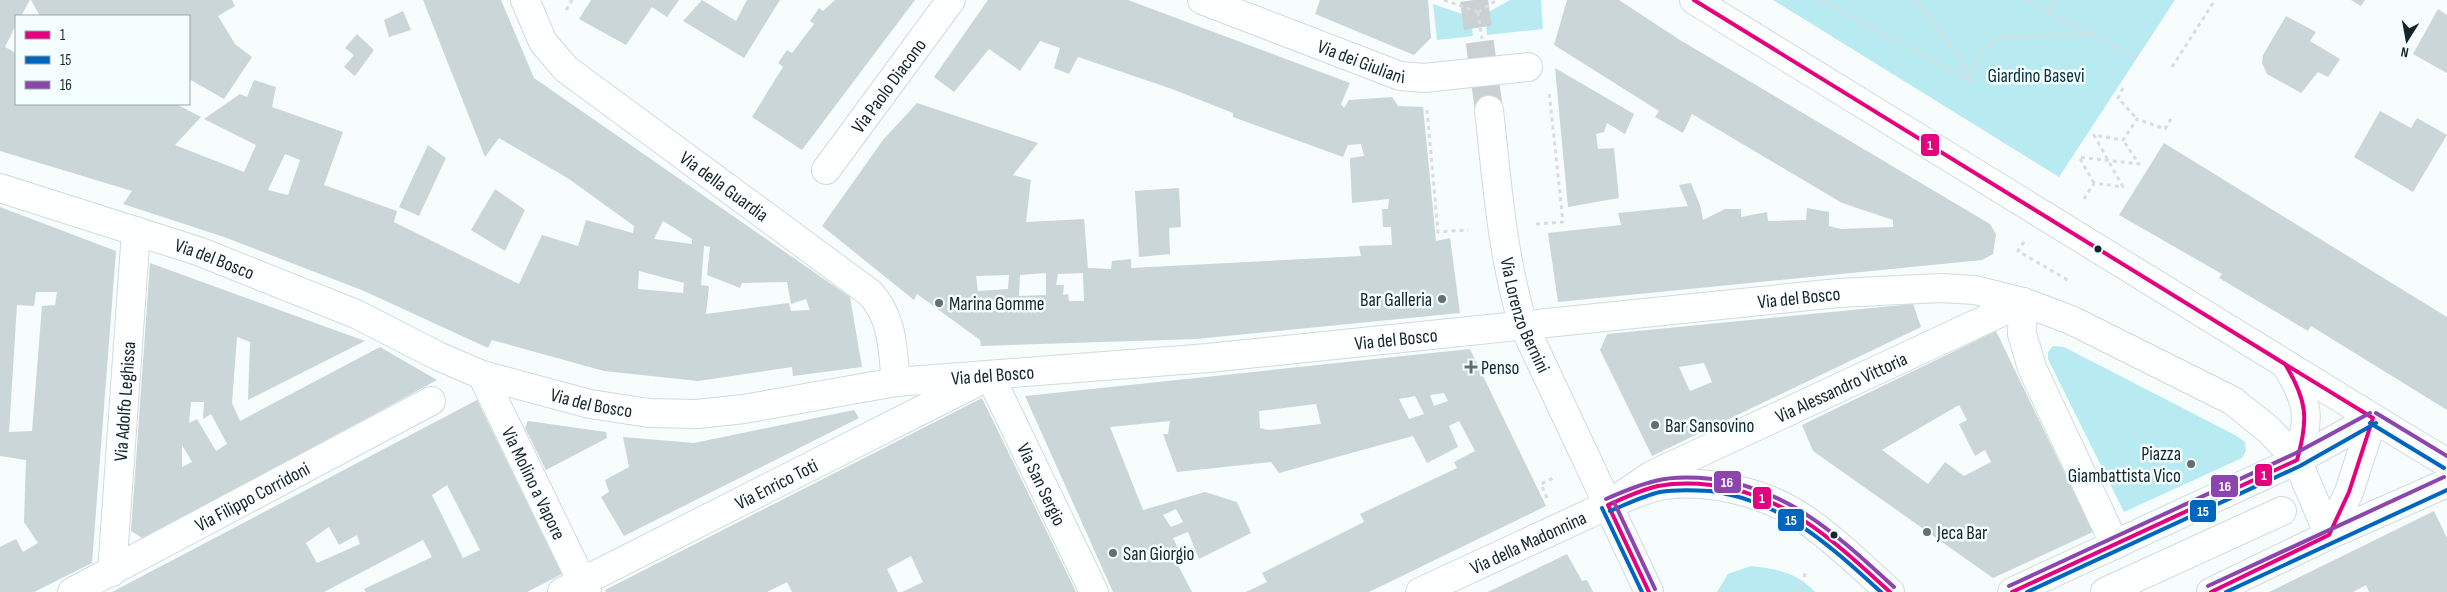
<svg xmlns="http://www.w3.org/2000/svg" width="2447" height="592" font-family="'Sofia Sans Condensed',sans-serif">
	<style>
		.green { fill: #b8eaf2 }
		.building { fill: #cbd6d8; fill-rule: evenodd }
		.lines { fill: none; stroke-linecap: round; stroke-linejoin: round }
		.major-tunnel { stroke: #c9d1d2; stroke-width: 28; stroke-dasharray: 28 14; stroke-linecap: butt }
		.minor-casing { stroke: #d0dbdc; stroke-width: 30 }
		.major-casing { stroke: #d0dbdc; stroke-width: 30 }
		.path { stroke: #dadddd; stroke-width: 3; stroke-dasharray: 4 4; stroke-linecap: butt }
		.minor { stroke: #feffff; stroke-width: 28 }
		.major { stroke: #feffff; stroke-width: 28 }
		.bus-1-casing { stroke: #f4fdff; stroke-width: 8 }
		.bus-2-casing { stroke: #f4fdff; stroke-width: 8 }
		.bus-3-casing { stroke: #f4fdff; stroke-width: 8 }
		.bus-1 { stroke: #e5007d; stroke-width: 4 }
		.bus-2 { stroke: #0065bd; stroke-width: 4 }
		.bus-3 { stroke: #8e44ad; stroke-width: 4 }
		.bus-dot { fill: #122528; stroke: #f4fdff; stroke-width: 2 }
		.poi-dot { fill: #627072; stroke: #f4fdff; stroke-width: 2 }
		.labels { text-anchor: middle; stroke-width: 5; stroke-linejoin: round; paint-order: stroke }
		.street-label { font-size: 19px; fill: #122528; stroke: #f4fdff }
		.park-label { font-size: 19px; fill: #013037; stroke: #f4fdff }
		.poi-label { font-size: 19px; fill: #122528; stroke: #f4fdff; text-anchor: start }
		.line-badge { stroke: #f4fdff; stroke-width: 2 }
		.badge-label { font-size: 14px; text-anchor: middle; font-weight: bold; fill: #fff }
	</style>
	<rect width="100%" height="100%" fill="#f7fcfc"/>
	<path class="green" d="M1510 0H1541L1543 29 1487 35 1485 14Z
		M1773 0H2175L2059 177Z
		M1433 4 1471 17 1473 36 1437 40Z
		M2053 346 2064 347 2235 435 2245 442 2246 451 2242 458 2124 512 2048 359V352Z
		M1751 566C1776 569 1797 572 1815 592H1717L1728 574Z"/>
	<path class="building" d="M0 0H30L21 16H16V25L5 47 16 53V104H176L201 117 175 145 244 172 256 145 204 119 240 94 247 97 254 80 276 87 272 107 343 132 324 185 397 211 394 222 519 284 542 235 578 246 586 220 633 233 634 226 569 179 499 138 485 157 423 0H501L534 78 850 297 862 367 793 376 792 367 698 381 604 371 492 340 488 348 364 291 224 237 123 204 132 191 0 151ZM285 154 300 160 288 195 268 190ZM663 221 692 239V244L654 239ZM704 246 710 247 707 275 740 288 742 283 787 282 791 304 806 299 810 310 791 311 789 303 706 314 709 286 701 285ZM639 271 684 283 683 293 638 289Z
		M31 0H232L235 6 218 16 235 44 252 57 224 99 189 79V16H40Z
		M591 0H679L667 17 652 7 626 45 579 19Z
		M702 0 736 21 747 0H780L744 58 683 21Z
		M835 0H915L802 150 752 117 783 67 778 63 787 50 792 53 814 24 810 21 819 8 823 11Z
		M988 0H1128L1350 83 1341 104 1344 108 1349 100 1392 97 1398 106 1423 107 1436 241 1450 238 1460 313 1196 339 981 346 980 340 917 294 914 300 822 226 883 140 917 103 1038 143 1013 175 1031 180 1026 222 1084 219 1088 268 1111 269 1112 261 1131 259V268L1361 256 1359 246 1392 245 1391 227H1383L1382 209H1388L1389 199 1352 203 1350 158 1364 156 1361 144 1348 145 1343 157 1233 117V113L1172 89 1078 57 1069 74 1054 68 1060 48 1040 41 1020 71 989 49 954 92 934 77ZM1046 273V295L1019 296 1020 275ZM1083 273 1084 301H1069L1068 294 1063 295 1064 285H1056L1058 274ZM1009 275 1008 289 978 291 976 276Z
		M1320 0H1428L1431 38 1414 55 1315 14Z
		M1567 0H1619L1680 40 1990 224 1996 234 1993 254 1982 260 1558 302 1548 233 1621 225 1618 213 1688 206 1679 185 1691 183 1700 205 1703 220 1725 209H1741V217L1767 212 1768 221 1806 220 1807 208 1829 212V226L1841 229 1893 227V220L1842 203 1692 114 1683 133 1655 117 1659 111 1554 45Z
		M2351 0H2365L2361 6Z
		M2438 9 2447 15V73L2413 54Z
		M403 11 411 30 389 37 384 20Z
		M2286 16 2316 32 2310 41 2340 59 2328 77 2318 72 2301 93 2267 74 2262 63 2263 55Z
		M357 34 374 50 355 76 344 67 354 55 345 48Z
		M1555 68 1634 114 1625 134 1607 123 1604 132 1596 134 1598 149 1614 148 1619 198 1568 207Z
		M2380 111 2411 128 2417 118 2447 135 2413 192 2354 157Z
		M2164 143 2447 317V410L2311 326 2308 331 2219 278 2222 274 2119 215Z
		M428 145 446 158 419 216 399 207Z
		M1179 188 1181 227 1169 228 1170 254 1139 257 1135 191Z
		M495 189 525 210 505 251 471 230Z
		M0 207 116 251 92 563 34 592H0V547L16 539 23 552 38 543 24 522 26 460 0 456ZM36 292H57L55 305 42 306 32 431 9 432 17 305 34 306Z
		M150 263 365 341 248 400 250 342 237 337 232 403 240 421 380 347 437 380 144 539 131 531ZM191 402H204L203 419 211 414 227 444 216 451 197 419 189 423ZM182 445 192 462 182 467Z
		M1913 304 1921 327 1652 456 1600 350 1607 334ZM1704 363 1712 382 1690 391 1679 367Z
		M1996 331 2093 532 1993 578 1813 451 1802 425ZM1959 405 1967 420 1959 424 1975 456 1985 450 1991 462 1964 476 1945 462 1928 484 1882 450Z
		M1470 349 1546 506 1369 592H1246L1267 582 1262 573 1364 522 1360 514 1457 468 1454 462 1475 451 1459 421 1449 426 1458 447 1427 463 1413 436 1279 473 1271 462 1177 472 1163 434H1168L1170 421 1110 427 1143 510 1205 492 1237 502 1251 533 1199 559 1188 532 1173 538 1185 563 1179 567 1192 592H1113L1025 396ZM1444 393 1448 401 1434 406 1430 395ZM1415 396 1424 414 1409 419 1399 399ZM1316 404 1321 424 1269 430 1260 428 1259 411ZM1176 509 1183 522 1171 527 1163 515Z
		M982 398 1076 592H902L923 582 911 556 887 569 898 592H792L787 582 767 592H606L605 590Z
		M477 400 562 574 527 592H366L364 589 432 557 423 540 324 592H112ZM447 485 480 550 463 558 432 495ZM329 527 339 545 357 535 360 544 317 563 306 543Z
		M854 410 859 418 624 536 601 497 609 492 605 480 629 467 623 437 694 443Z
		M528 421 606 432 607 438 546 470 525 428Z
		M2434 511 2447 538V592H2369L2366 585 2353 592H2269Z
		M1567 554 1582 581 1587 580 1593 592H1488Z"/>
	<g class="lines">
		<path class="major-tunnel" d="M1474 0 1489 110"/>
		<g class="minor-casing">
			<g id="minor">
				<path id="s1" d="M525 0 543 42 566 69 870 293C894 320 892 348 896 382"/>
				<path id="s2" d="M1202 0 1400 76 1424 78 1528 67"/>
				<path id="s3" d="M826 170 951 0"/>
				<path id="s4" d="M0 188 198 251 356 314 438 356 482 375 590 404 649 413 697 414 744 409 896 382 1208 358 1838 293 1941 288 1975 290 2023 302 2071 320 2233 401 2269 430 2297 460 2329 535 2447 483"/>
				<path d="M2023 302 2022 334 2032 368 2115 545"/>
				<path id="s5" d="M482 375 587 592"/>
				<path id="s6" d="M990 376 1094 592"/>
				<path d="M2297 460 2373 418 2447 463"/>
				<path id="s7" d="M112 572 136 231"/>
				<path id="s8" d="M72 592 431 401"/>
				<path id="s9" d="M562 592 979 381"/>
				<path id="s10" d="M1420 592 1608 505 1652 475 2023 302"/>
				<path d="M2105 592 2282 511"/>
			</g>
		</g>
		<g class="major-casing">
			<g id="major">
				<path d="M1694 0 2373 418 2349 492 2329 535 2211 592"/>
				<path id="s11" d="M1489 110C1497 182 1502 255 1523 324L1649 592"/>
				<path d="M1608 505C1627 497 1645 488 1665 485 1710 479 1766 493 1803 518 1834 539 1862 567 1890 592"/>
				<path d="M2012 592 2297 460C2311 419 2309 402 2286 365"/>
			</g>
		</g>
		<path class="path" d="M1444 0 1478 12
			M1821 0 1970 81 1961 59 1915 0
			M2027 0 2137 59
			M566 10 572 0
			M2048 10 2055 0
			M1478 12 1482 39
			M1478 12 1497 0
			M2172 67 2215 0
			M1970 81 1978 54 1999 37 2091 34
			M2123 88 2118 98 2137 119
			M1427 110 1438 232 1468 230
			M2094 183 2079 157 2139 164 2123 140
			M2084 199 2094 183 2123 187 2094 135 2123 140 2137 119 2165 129 2171 119
			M1536 224 1563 222 1549 91
			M2024 242 2018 251 2071 282
			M1547 498 1541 484 1553 478
			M1798 592 1806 572"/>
		<use href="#minor" class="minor"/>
		<use href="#major" class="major"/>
		<g class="bus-1-casing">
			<path id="bus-1" d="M1694 0 2285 364C2307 400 2309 419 2297 460L2012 592
				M2275 358 2373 418
				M1608 505C1624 498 1640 490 1658 486 1675 483 1693 483 1711 485 1786 494 1836 543 1890 592
				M1608 505 1649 592
				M2211 592 2329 535 2349 492 2373 418"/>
		</g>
		<g class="bus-2-casing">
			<path id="bus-2" d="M2370 423 2444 468
				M1602 508 1642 592
				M1610 511C1627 504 1643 496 1660 492 1677 489 1694 490 1710 491 1782 500 1830 546 1881 592
				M2027 592 2300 466 2376 423
				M2226 592 2447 490"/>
		</g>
		<g class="bus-3-casing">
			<path id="bus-3" d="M2376 413 2447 456
				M1606 499C1622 492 1638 485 1655 481 1674 476 1693 477 1712 479 1789 488 1840 538 1894 587
				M1614 502 1655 589
				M2009 586 2294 454 2370 413
				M2208 586 2444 477"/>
		</g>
		<use href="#bus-1" class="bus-1"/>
		<use href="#bus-2" class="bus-2"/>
		<use href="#bus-3" class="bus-3"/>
	</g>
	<g class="bus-dot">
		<circle cx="2098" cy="249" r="4.5"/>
		<circle cx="1834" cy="535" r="4.5"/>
	</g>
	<g class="poi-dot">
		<circle cx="1442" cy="299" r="5"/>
		<circle cx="939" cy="303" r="5"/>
		<path d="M1468.5 359.5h5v5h5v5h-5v5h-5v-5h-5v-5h5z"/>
		<circle cx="1655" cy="425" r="5"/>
		<circle cx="2191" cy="464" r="5"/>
		<circle cx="1927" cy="532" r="5"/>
		<circle cx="1113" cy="553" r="5"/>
	</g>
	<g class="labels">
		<g class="street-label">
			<text dy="7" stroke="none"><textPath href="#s2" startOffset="171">Via dei Giuliani</textPath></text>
			<text dy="7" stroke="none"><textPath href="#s3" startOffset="105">Via Paolo Diacono</textPath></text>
			<text dy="7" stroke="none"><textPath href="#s1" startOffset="278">Via della Guardia</textPath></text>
			<text dy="7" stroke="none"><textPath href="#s4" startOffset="226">Via del Bosco</textPath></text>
			<text dy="7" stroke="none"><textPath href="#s4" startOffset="1846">Via del Bosco</textPath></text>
			<text dy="7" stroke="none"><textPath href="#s11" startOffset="209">Via Lorenzo Bernini</textPath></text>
			<text dy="7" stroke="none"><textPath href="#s4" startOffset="1441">Via del Bosco</textPath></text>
			<text dy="7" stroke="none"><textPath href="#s4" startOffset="1036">Via del Bosco</textPath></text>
			<text dy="7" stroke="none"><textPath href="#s10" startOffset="469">Via Alessandro Vittoria</textPath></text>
			<text dy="7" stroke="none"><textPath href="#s7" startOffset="171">Via Adolfo Leghissa</textPath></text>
			<text dy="7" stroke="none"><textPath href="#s4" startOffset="631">Via del Bosco</textPath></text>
			<text dy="7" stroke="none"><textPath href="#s5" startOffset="120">Via Molino a Vapore</textPath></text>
			<text dy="7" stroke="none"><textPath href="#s9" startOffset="240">Via Enrico Toti</textPath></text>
			<text dy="7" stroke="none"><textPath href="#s6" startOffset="120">Via San Sergio</textPath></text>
			<text dy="7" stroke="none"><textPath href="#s8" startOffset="204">Via Filippo Corridoni</textPath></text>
			<text dy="7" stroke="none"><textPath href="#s10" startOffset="119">Via della Madonnina</textPath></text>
		</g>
		<g class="park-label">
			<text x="2036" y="82">Giardino Basevi</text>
		</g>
		<g class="poi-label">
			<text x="1432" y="306" text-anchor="end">Bar Galleria</text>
			<text x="949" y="310">Marina Gomme</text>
			<text x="1481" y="374">Penso</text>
			<text x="1665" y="432">Bar Sansovino</text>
			<text x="2181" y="460" text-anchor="end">Piazza<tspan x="2181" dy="22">Giambattista Vico</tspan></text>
			<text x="1937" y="539">Jeca Bar</text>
			<text x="1123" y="560">San Giorgio</text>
		</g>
	</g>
	<g class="line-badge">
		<rect x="1920" y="133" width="20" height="24" rx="5" fill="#e5007d"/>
		<rect x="2254" y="463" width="19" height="24" rx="5" fill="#e5007d"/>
		<rect x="1713" y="470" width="29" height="24" rx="5" fill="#8e44ad"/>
		<rect x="2210" y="474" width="29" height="24" rx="5" fill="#8e44ad"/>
		<rect x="1752" y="486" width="20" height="24" rx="5" fill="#e5007d"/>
		<rect x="2189" y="499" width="28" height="24" rx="5" fill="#0065bd"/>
		<rect x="1777" y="508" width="28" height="24" rx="5" fill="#0065bd"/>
	</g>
	<g class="badge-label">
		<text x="1930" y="150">1</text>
		<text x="2264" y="480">1</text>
		<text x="1727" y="487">16</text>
		<text x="2225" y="491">16</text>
		<text x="1762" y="503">1</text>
		<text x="2203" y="516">15</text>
		<text x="1791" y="525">15</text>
	</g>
	<rect x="15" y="15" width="175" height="90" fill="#f4fdff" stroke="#9aa7a9"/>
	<rect x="25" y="31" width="25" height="8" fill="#e5007d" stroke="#9aa7a9"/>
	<text x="60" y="40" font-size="15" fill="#122528">1</text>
	<rect x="25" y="56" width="25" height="8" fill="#0065bd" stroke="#9aa7a9"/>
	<text x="60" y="65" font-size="15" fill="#122528">15</text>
	<rect x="25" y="81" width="25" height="8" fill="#8e44ad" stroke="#9aa7a9"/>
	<text x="60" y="90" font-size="15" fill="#122528">16</text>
	<g transform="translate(2407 40) rotate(191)" stroke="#f4fdff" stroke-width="4" paint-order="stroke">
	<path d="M0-4L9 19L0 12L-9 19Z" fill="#122528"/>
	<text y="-8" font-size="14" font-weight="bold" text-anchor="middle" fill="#122528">N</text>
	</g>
</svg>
